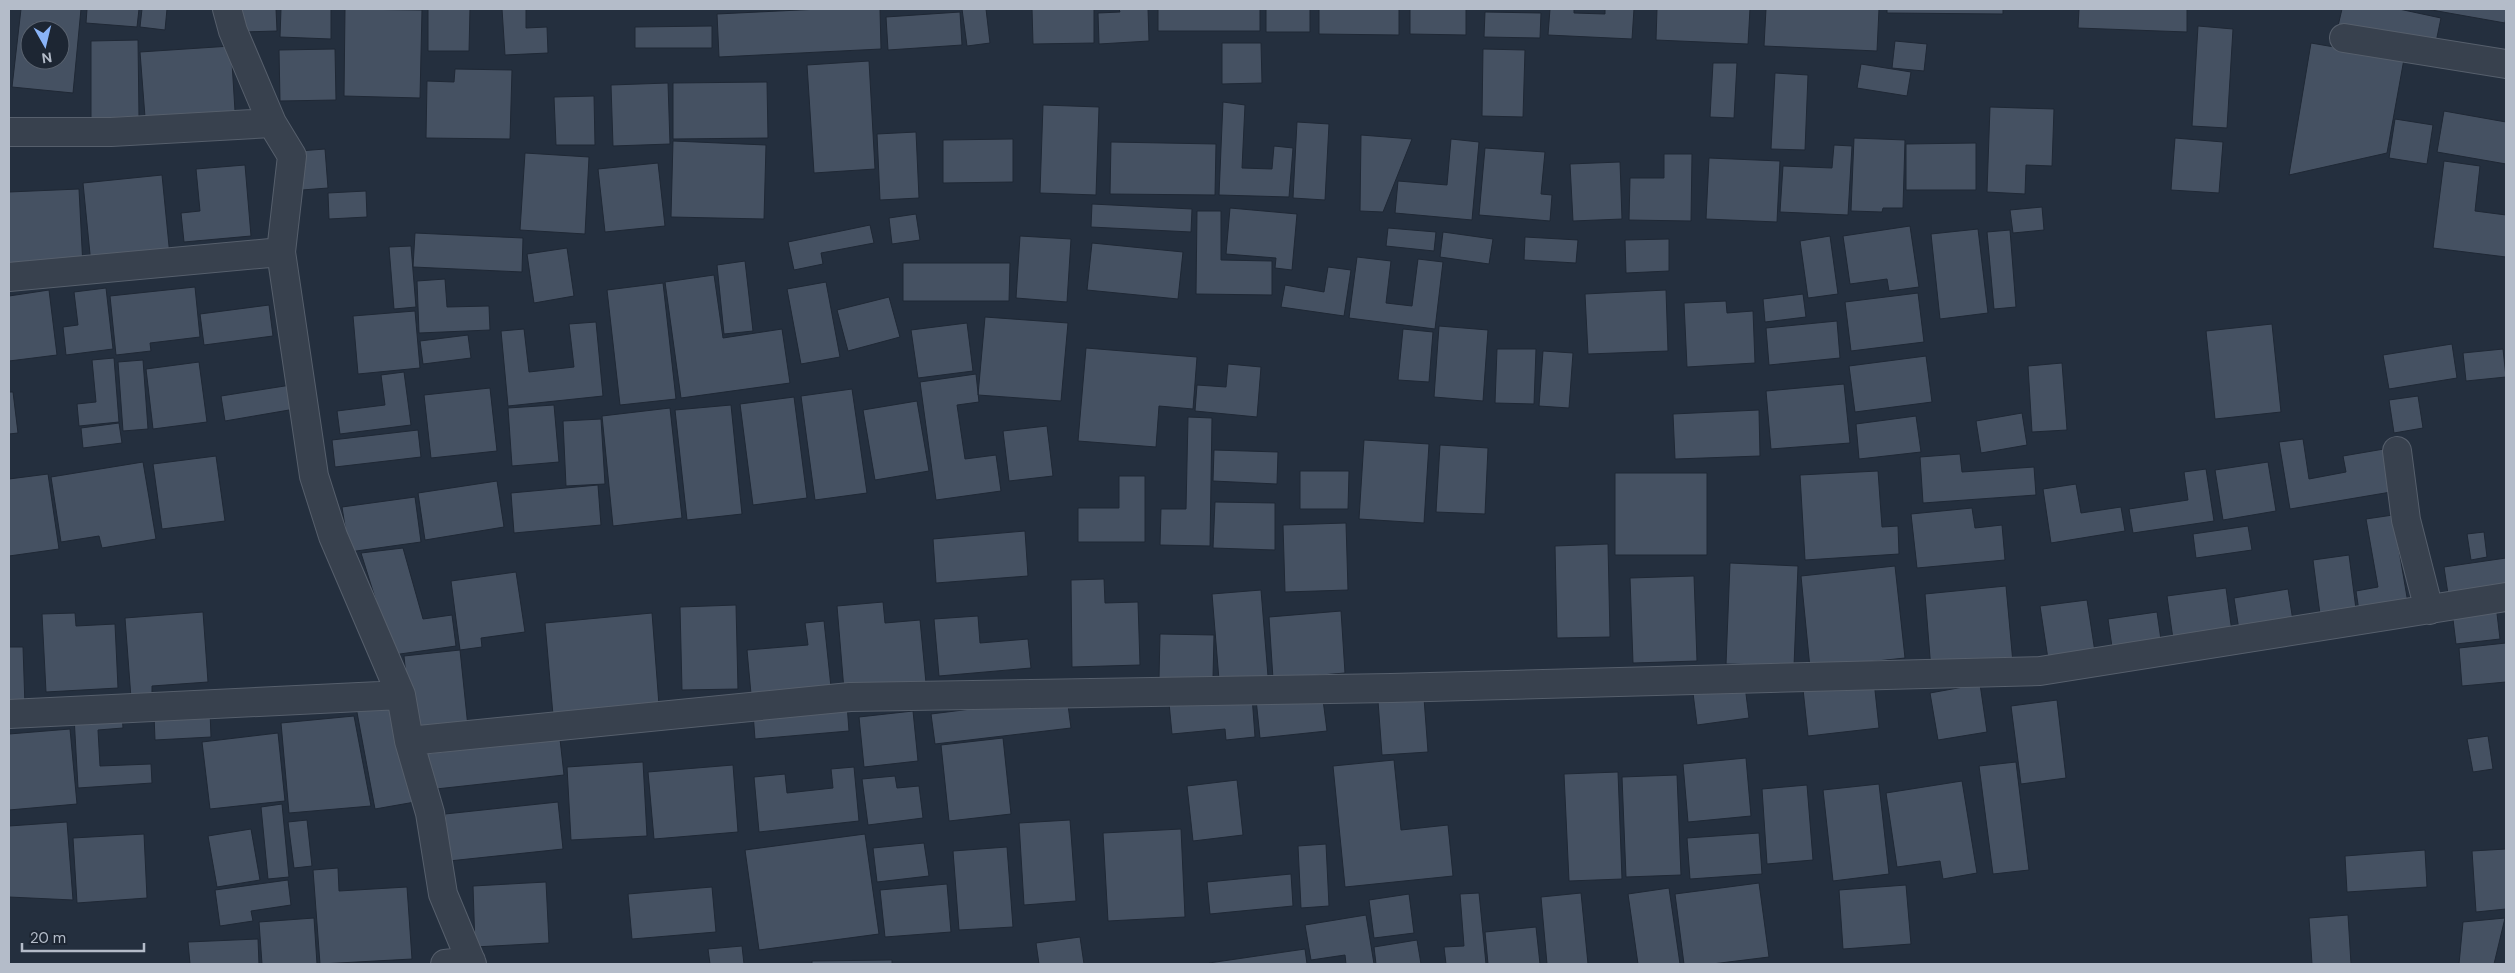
<svg xmlns="http://www.w3.org/2000/svg" width="2515" height="973" font-family="'DM Sans',sans-serif">
	<style>
		.building { fill: #455162; stroke: #1f2835; fill-rule: evenodd }
		.lines { fill: none; stroke-linecap: round; stroke-linejoin: round }
		.street-casing { stroke: #565f6c; stroke-width: 30 }
		.street { stroke: #38414e; stroke-width: 28 }
	</style>
	<rect width="100%" height="100%" fill="#242f3e"/>
	<path class="building" d="M21 9H81L73 93 12 87ZM30 30H60V60H30Z
		M87 9H139L137 27 86 23Z
		M142 9H167L165 30 140 27Z
		M242 9H276L277 31 243 32Z
		M281 9H331V39L280 37Z
		M345 9 422 10 420 98 344 96Z
		M428 9H470L469 51H428Z
		M502 9H526V28L547 27 548 53 505 55Z
		M820 9H880L881 49 719 57 717 14Z
		M962 9H986L990 43 967 46Z
		M1032 9H1094V43L1033 44Z
		M1119 9H1148L1149 41 1099 44 1098 13 1120 12Z
		M1158 9H1260V31H1158Z
		M1266 9H1310V32H1266Z
		M1319 9H1399V35L1319 34Z
		M1410 9H1466V35L1410 34Z
		M1550 9H1574V13L1605 14V9H1634L1632 39 1548 35Z
		M1657 9H1750L1748 44 1656 40Z
		M1766 9H1879L1877 51 1764 46Z
		M1887 9H2003V14L1887 13Z
		M2079 9H2187V32L2078 28Z
		M2342 9H2399L2441 18 2435 47 2338 26Z
		M2426 9H2506V16L2505 23Z
		M960 12 962 45 888 50 886 17Z
		M1485 12 1541 13 1540 38 1484 37Z
		M712 26V48H635V27Z
		M2198 26 2233 29 2227 128 2192 126Z
		M138 40 139 117 91 118V41Z
		M1895 41 1927 44 1924 71 1892 68Z
		M1222 43H1261L1262 83 1222 84Z
		M2311 43 2404 59 2387 153 2289 175Z
		M231 46 235 111 145 117 140 52Z
		M335 49 336 100 280 101 279 50Z
		M1483 49 1525 50 1523 117 1482 116Z
		M869 61 875 169 814 173 807 65Z
		M1713 63H1737L1734 118 1710 117Z
		M1861 64 1911 72 1907 96 1857 88Z
		M455 69 512 70 510 139 426 138 427 81 454 82Z
		M1775 73 1808 75 1805 150 1771 149Z
		M767 82 768 138 673 139V83Z
		M668 83 670 144 613 146 611 85Z
		M594 96 595 145H556L554 97Z
		M1223 102 1245 105 1242 168 1272 169 1274 146 1293 148 1289 197 1219 195Z
		M1043 105 1099 107 1096 195 1040 193Z
		M1990 107 2054 109 2052 166 2026 165 2025 194 1987 192Z
		M2444 111 2506 122V164L2437 152Z
		M2395 119 2433 125 2427 164 2389 158Z
		M1297 122 1329 124 1325 200 1293 198Z
		M916 132 919 198 880 200 877 134Z
		M1361 135 1412 139 1383 212 1360 211Z
		M1854 138 1905 140 1903 208H1883L1882 212 1851 211Z
		M2175 138 2223 142 2219 193 2171 190Z
		M1013 139V182L943 183V140Z
		M1451 139 1479 142 1472 220 1395 213 1398 181 1447 185Z
		M673 141 766 145 764 219 671 217Z
		M1111 142 1216 144 1215 195 1110 194Z
		M1976 143V190H1906V144Z
		M1834 145 1852 146 1848 215 1780 212 1783 166 1832 168Z
		M1485 148 1545 152 1541 194 1552 195 1550 221 1479 215Z
		M325 149 328 188 302 190 299 151Z
		M525 153 589 157 585 234 520 230Z
		M1664 154H1692L1691 221 1629 220 1630 178H1664Z
		M1709 158 1780 161 1777 222 1706 219Z
		M2444 161 2480 166 2475 211 2506 215V257L2433 248Z
		M1620 162 1622 219 1573 221 1570 164Z
		M658 163 665 226 605 232 598 169Z
		M245 165 251 236 184 242 181 213 200 211 196 169Z
		M162 175 170 256 91 264 83 183Z
		M79 189 83 267 9 271V192Z
		M366 191 367 217 329 219 328 193Z
		M1092 204 1192 209 1191 232 1091 227Z
		M2042 207 2044 230 2013 233 2010 210Z
		M1230 208 1297 214 1292 270 1275 268 1276 258 1226 254Z
		M1197 211H1221V260L1272 261V295L1196 294Z
		M916 214 920 240 892 244 889 218Z
		M870 225 874 243 821 253 823 264 794 270 788 242Z
		M1910 226 1919 287 1889 291 1887 279 1850 284 1843 236Z
		M1388 228 1436 232 1434 251 1386 246Z
		M1978 229 1988 313 1940 319 1931 234Z
		M2010 230 2016 307 1994 309 1987 232Z
		M1443 232 1493 239 1489 264 1440 257Z
		M415 233 523 238 522 272 413 267Z
		M1020 236 1071 239 1067 302 1016 298Z
		M1830 236 1838 294 1808 298 1800 241Z
		M1525 237 1578 240 1576 263 1524 260Z
		M1669 239V271L1626 273 1625 240Z
		M1092 243 1183 252 1178 299 1087 290Z
		M411 246 416 307 394 309 389 247Z
		M567 248 574 296 534 303 527 254Z
		M1357 257 1391 261 1386 303 1412 306 1418 259 1443 262 1435 329 1349 318Z
		M745 261 753 331 724 334 717 265Z
		M903 263H1010L1009 301H903Z
		M1328 267 1351 270 1344 316 1281 307 1285 285 1324 292Z
		M714 275 723 338 782 329 790 383 681 398 665 282Z
		M445 279 447 307 489 306 490 330 419 333 417 281Z
		M826 282 840 357 801 364 787 289Z
		M663 283 676 399 620 405 607 290Z
		M195 287 200 337 150 343 151 351 116 355 110 296Z
		M106 288 113 349 66 355 63 327 78 325 74 292Z
		M49 290 57 355 9 361V296Z
		M1666 290 1668 351 1588 354 1585 294Z
		M1918 293 1924 342 1851 351 1845 302Z
		M1803 294 1806 317 1765 322 1763 299Z
		M889 297 900 337 848 351 837 310Z
		M1726 301 1727 313 1753 311 1755 363 1687 367 1684 303Z
		M269 305 273 336 204 345 200 314Z
		M415 311 420 368 358 374 353 316Z
		M985 317 1068 323 1061 401 978 395Z
		M1837 321 1840 358 1769 365 1766 328Z
		M596 322 603 396 508 406 501 331 524 329 529 372 574 367 569 324Z
		M967 323 973 371 918 378 911 330Z
		M2272 324 2281 412 2215 419 2206 331Z
		M1439 326 1488 330 1483 401 1434 397Z
		M1403 329 1433 332 1429 382 1398 380Z
		M468 335 471 358 423 364 420 341Z
		M2452 344 2457 378 2389 389 2383 355Z
		M1086 348 1197 357 1193 409 1159 406 1156 447 1078 441Z
		M1497 349H1536L1534 404 1495 403Z
		M2503 349 2506 377 2466 381 2463 353Z
		M1543 351 1573 353 1569 408 1539 406Z
		M1926 356 1932 402 1855 412 1849 366Z
		M114 358 119 422 79 426 77 404 96 402 92 360Z
		M143 360 148 429 123 431 118 362Z
		M199 362 207 422 153 429 146 369Z
		M2062 363 2067 430 2032 432 2028 366Z
		M1228 364 1261 367 1257 417 1195 411 1197 385 1226 387Z
		M404 372 411 425 340 434 337 411 385 405 381 375Z
		M976 374 979 402 957 405 965 459 996 455 1001 491 936 500 920 382Z
		M1844 384 1850 443 1771 449 1766 391Z
		M291 385 295 409 225 421 221 396Z
		M490 388 497 451 431 458 424 395Z
		M852 389 867 493 815 500 801 396Z
		M9 392H13L18 433 9 434Z
		M2418 396 2423 428 2394 433 2389 400Z
		M794 397 807 498 753 505 740 404Z
		M917 401 929 471 875 480 863 410Z
		M554 405 559 462 512 466 508 408Z
		M731 405 742 514 687 520 675 410Z
		M670 408 682 518 613 526 602 416Z
		M1759 410 1760 456 1675 459 1673 414Z
		M2022 413 2027 445 1981 453 1976 421Z
		M1916 416 1921 452 1859 459 1856 424Z
		M1188 417 1212 418 1210 546 1160 545 1161 509H1186Z
		M601 419 605 484 566 486 563 421Z
		M119 423 122 443 83 448 81 428Z
		M1047 426 1053 476 1009 481 1003 431Z
		M418 430 421 457 335 467 332 440Z
		M2303 439 2309 479 2346 472 2343 456 2384 449 2391 492 2290 509 2279 442Z
		M1364 440 1429 444 1424 523 1359 519Z
		M1440 445 1488 448 1485 514 1436 512Z
		M1214 450 1278 452 1277 484 1213 481Z
		M1960 454 1962 472 2034 467 2036 495 1923 503 1920 457Z
		M216 456 225 521 162 529 153 464Z
		M143 462 156 539 102 548 99 536 61 542 51 477Z
		M2268 462 2276 511 2223 520 2215 470Z
		M2206 469 2214 521 2133 533 2129 509 2188 500 2184 472Z
		M1300 471H1349L1348 509H1300Z
		M1878 471 1882 527 1898 526 1899 554 1805 560 1800 475Z
		M1615 473H1707V555H1615Z
		M48 474 59 549 9 556V479Z
		M1119 476H1145V542H1078V508H1119Z
		M497 481 504 527 425 540 418 493Z
		M2076 484 2081 513 2121 507 2125 531 2051 543 2043 489Z
		M598 485 601 525 514 533 511 493Z
		M415 497 421 542 349 552 342 507Z
		M1215 502 1275 503V550L1213 548Z
		M1972 508 1975 528 2002 525 2005 560 1917 568 1911 514Z
		M2393 515 2408 603 2359 611 2356 591 2378 587 2366 519Z
		M1346 523 1348 590 1285 592 1283 525Z
		M2248 526 2252 550 2196 558 2193 534Z
		M1025 531 1028 576 936 583 933 539Z
		M2484 532 2487 557 2471 560 2467 534Z
		M1608 544 1610 637 1557 638 1555 546Z
		M403 548 423 619 452 615 456 646 393 655 361 553Z
		M2349 555 2356 609 2320 614 2313 560Z
		M2506 558V586L2448 594 2444 567Z
		M1730 563 1798 566 1794 666 1726 664Z
		M1895 566 1905 658 1810 668 1801 576Z
		M516 572 525 632 481 638 482 647 460 650 451 581Z
		M1694 576 1697 661 1633 663 1630 578Z
		M1104 579 1105 603 1138 602 1140 665 1072 667 1071 580Z
		M2006 586 2013 663 1931 670 1925 594Z
		M2226 588 2232 632 2173 639 2167 596Z
		M2288 589 2293 621 2239 630 2234 598Z
		M1261 590 1268 676 1219 680 1212 594Z
		M2087 600 2095 652 2048 659 2040 606Z
		M883 602 885 623 920 620 926 683 844 690 837 606Z
		M736 605 738 689 682 690 680 607Z
		M2496 605 2500 639 2456 644 2452 611Z
		M1341 611 1345 673 1273 679 1269 617Z
		M203 612 208 682 152 686V697L131 698 125 618Z
		M2157 612 2161 640 2112 647 2108 619Z
		M75 613 76 626 115 624 118 688 46 692 42 614Z
		M652 613 659 705 553 715 545 623Z
		M978 616 980 643 1028 639 1031 668 939 676 934 619Z
		M824 621 831 687 751 694 747 650 808 645 805 623Z
		M1160 634 1214 635 1213 678H1159Z
		M2506 643V682L2462 686 2459 648Z
		M9 647H23L25 706H9Z
		M460 650 468 727 412 734 404 656Z
		M1874 681 1879 728 1808 736 1803 689Z
		M1980 684 1987 732 1938 740 1930 693Z
		M1745 686 1749 718 1697 725 1693 693Z
		M1322 692 1327 731 1260 738 1256 699Z
		M1252 696 1255 737 1226 740 1225 729 1172 734 1169 703Z
		M1067 697 1071 728 935 744 931 714Z
		M1424 698 1428 752 1382 755 1378 701Z
		M396 700 415 802 375 809 356 707Z
		M2057 700 2066 778 2021 784 2011 706Z
		M847 704 849 731 755 739 753 713Z
		M210 711 211 737 155 740 154 715Z
		M913 711 918 761 864 767 859 717Z
		M122 713 123 728 98 730 100 766 151 764 152 783 78 788 74 716Z
		M354 716 371 806 289 813 281 723Z
		M70 729 77 804 9 810V734Z
		M278 733 285 801 210 809 202 742Z
		M2488 736 2493 769 2473 772 2467 739Z
		M1003 738 1011 814 949 821 941 745Z
		M560 739 564 775 427 790 422 754Z
		M1746 758 1751 816 1688 822 1683 764Z
		M1394 760 1401 830 1448 825 1453 876 1345 887 1333 766Z
		M643 762 647 836 571 840 567 767Z
		M2016 762 2029 870 1993 874 1979 766Z
		M733 765 738 832 654 839 648 772Z
		M854 767 859 821 759 832 754 777 785 774 787 793 833 788 831 769Z
		M1618 772 1622 879 1569 881 1564 774Z
		M1677 775 1681 875 1626 877 1622 777Z
		M895 776 897 788 919 786 923 818 868 825 862 779Z
		M1237 780 1243 835 1193 841 1187 786Z
		M1962 781 1977 873 1943 879 1940 861 1897 867 1886 793Z
		M1879 784 1889 874 1833 881 1823 790Z
		M1807 785 1813 860 1767 864 1762 789Z
		M558 802 563 849 449 861 445 814Z
		M282 804 289 877 268 879 261 807Z
		M307 820 312 866 294 868 288 822Z
		M1070 820 1076 901 1024 905 1019 823Z
		M67 822 73 900 9 897V826Z
		M251 829 260 880 217 887 208 836Z
		M1181 829 1185 917 1108 921 1103 833Z
		M1759 833 1762 874 1690 879 1687 838Z
		M144 834 147 898 77 903 73 838Z
		M865 834 879 934 759 950 745 850Z
		M924 843 929 876 877 882 873 848Z
		M1326 844 1329 906 1301 908 1298 846Z
		M1007 847 1013 927 959 930 953 851Z
		M2506 849V909L2476 912 2472 851Z
		M2425 850 2427 887 2347 892 2345 856Z
		M338 868 339 891 407 887 412 959 320 964 313 870Z
		M1291 874 1293 906 1210 914 1207 882Z
		M288 880 291 905 251 911 253 921 220 926 215 890Z
		M546 882 549 943 475 947 473 886Z
		M1759 883 1769 957 1712 964H1684L1675 894Z
		M947 884 951 932 885 937 880 890Z
		M1906 885 1911 944 1843 949 1839 890Z
		M712 887 716 932 632 939 628 894Z
		M1669 888 1680 964H1638L1628 894Z
		M1479 893 1486 964H1446L1444 947 1464 946 1460 894Z
		M1581 893 1588 964H1547L1541 897Z
		M1409 894 1414 933 1374 938 1369 900Z
		M1366 915 1374 964H1346L1345 955 1311 960 1305 925Z
		M2348 915 2351 964H2312L2309 918Z
		M314 918 317 964H262L259 922Z
		M2505 918 2494 964H2459L2463 922Z
		M1536 927 1540 964H1488L1485 932Z
		M1080 937 1084 964H1039L1036 943Z
		M258 939 259 964H190L188 942Z
		M1417 940 1421 964H1376L1374 947Z
		M742 946 744 964H710L708 949Z
		M1305 949 1307 964H1209V963Z
		M892 960V964H812V961Z"/>
	<g class="lines">
		<g class="street-casing">
			<path id="street" d="M227 9 233 31 272 123 292 156 281 252 314 476 333 536 401 695 409 741 430 813 443 894 472 964
				M2344 38 2506 64
				M9 132H111L272 123
				M9 277 281 252
				M2397 451 2406 520 2429 610
				M9 714 401 695
				M409 741 850 697 1391 688 2040 671 2506 597
				M445 964 471 961"/>
		</g>
		<use href="#street" class="street"/>
	</g>
	<rect width="2515" height="973" fill="none" stroke="#b4bcc9" stroke-width="20"/>
	<g transform="translate(45 45) rotate(172)"><circle r="24" fill="#1d2633" stroke="#59626f"/>
	<path d="M0-4L9 19L0 12L-9 19Z" fill="#8ab4f8"/>
	<text y="-8" font-size="14" font-weight="bold" text-anchor="middle" fill="#b4bcc9">N</text>
	</g>
	<path d="M22 943v8h122v-8" fill="none" stroke="#b4bcc9" stroke-width="2.5"/>
	<text x="30" y="943" font-size="15" fill="#b4bcc9" stroke="#1d2633" stroke-width="4" paint-order="stroke">20 m</text>
</svg>
